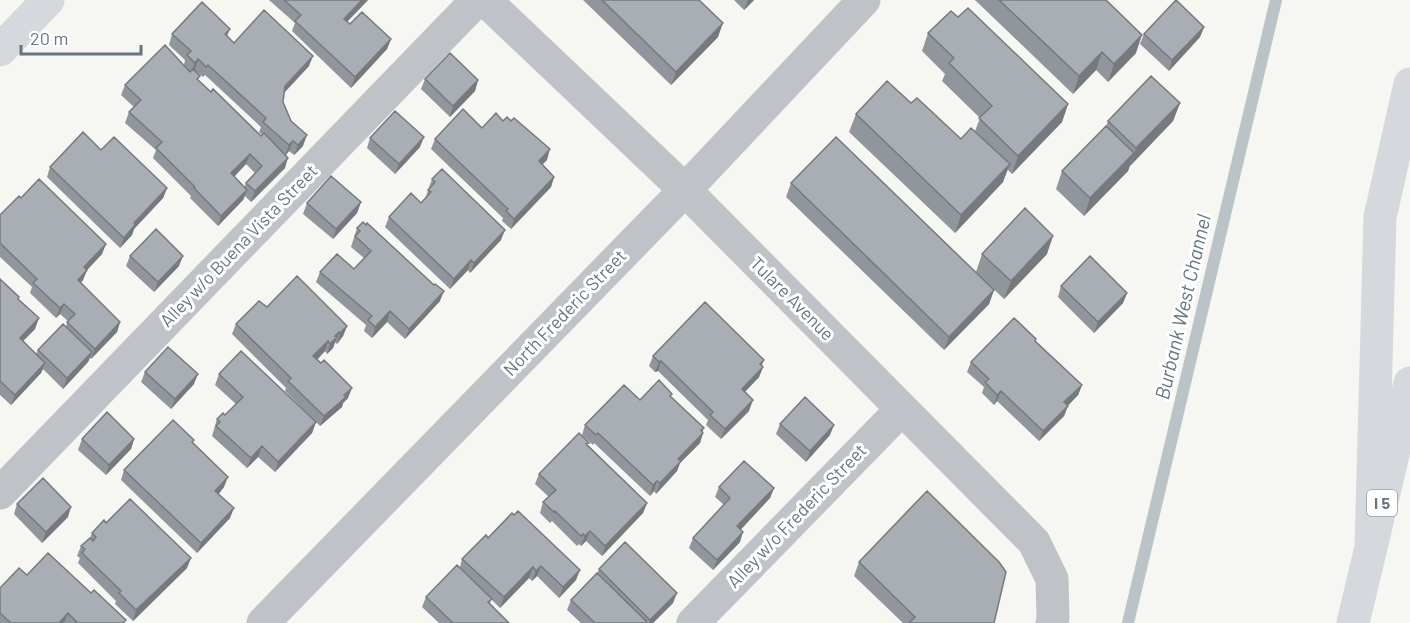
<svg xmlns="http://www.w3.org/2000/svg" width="1410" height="623" font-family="Barlow,sans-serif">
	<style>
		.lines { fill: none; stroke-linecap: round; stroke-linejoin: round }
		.stream { stroke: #b9c3c8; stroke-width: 12 }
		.minor { stroke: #bfc2c6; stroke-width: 33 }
		.major { stroke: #d5d8dc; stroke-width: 33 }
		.highway { stroke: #d5d8dc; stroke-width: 33 }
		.wall { fill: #90969b; fill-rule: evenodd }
		.shaded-wall { fill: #767a7e }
		.building { fill: #a8aeb4; stroke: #767a7e; stroke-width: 1.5 }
		.labels { text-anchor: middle; stroke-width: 6; stroke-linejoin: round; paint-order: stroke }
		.shield { fill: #fff; stroke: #959ea8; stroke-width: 1.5 }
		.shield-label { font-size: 16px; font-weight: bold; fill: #677482 }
		.street-label { font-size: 18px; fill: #677482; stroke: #fff }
		.water-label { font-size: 20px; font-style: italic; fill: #63757e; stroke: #fff }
	</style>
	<rect width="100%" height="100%" fill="#f6f6f3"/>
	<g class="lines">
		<path class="stream" d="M1128 623 1276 0"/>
		<path class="minor" d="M485 0 685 190 1034 542 1052 579 1053 617 1052 623
			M0 493 477 0
			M263 623 685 190 864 0
			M693 623 902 409"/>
		<path class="major" d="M0 50 48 0"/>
		<path class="highway" d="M1371 547 1380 217 1410 84
			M1353 623 1410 383"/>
	</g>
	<path class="wall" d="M269 0H368L347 22 350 24 391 39 387 49 351 88 292 31 295 23Z
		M583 0H699L718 37 671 85Z
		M734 0H754L744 10Z
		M975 0H1106L1136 53 1108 82 1096 70 1073 94Z
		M958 17 1068 104 1062 122 1012 174 1007 169 1003 182 955 233 849 132 856 114 911 103 961 139 975 131 980 118 942 81 945 74 922 51 928 33Z
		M1204 27 1200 37 1169 71 1140 44 1144 34Z
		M230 29 227 37 234 43 309 66 284 93 283 102 303 146 294 155 289 151 286 155 285 168 251 202 245 196 243 200 218 226 190 198 191 196 153 158 156 150 125 123 129 112 134 107 121 95 125 85 184 65 185 60 169 45 172 34ZM194 70 203 77 205 75 261 127 259 132 262 135 261 136 199 81ZM246 164 255 173 246 183 244 187 234 177Z
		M425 79 478 80 475 91 450 117 421 89Z
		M1180 103 1173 121 1130 166 1128 171 1084 216 1056 189 1062 171 1106 126 1108 121Z
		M503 121 547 160 542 164 554 177 551 187 511 229 502 221 503 218 431 149 435 139 482 128Z
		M370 138 420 147 395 174 367 148Z
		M101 150 167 188 163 198 134 229 132 235 120 248 47 177 50 167Z
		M432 179 501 240 470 273 468 270 450 289 385 227 389 217 421 203 425 199Z
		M791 183 994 290 989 304 944 350 786 197Z
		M361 202 357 213 333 239 303 214 307 203Z
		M0 215 102 254 87 270 83 280 81 283 120 322 117 332 91 359 90 358 88 362 63 389 43 369 41 373 11 405 0 395V279L19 297 18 299 35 329 23 341 36 354 38 350 66 326 68 321 60 314 56 318 30 293 32 287 0 257Z
		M357 228 440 301 405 339 387 322 372 338 364 331 366 325 316 282 320 272 354 269 364 258 351 247Z
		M982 254H1047L1004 299 976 272Z
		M130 256 179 266 154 292 126 266Z
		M1061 286 1127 293 1123 303 1094 333 1058 297Z
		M267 307 347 326 343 336 337 344 335 342 333 348 327 354 325 351 317 360 348 398 343 403 342 407 320 426 285 391 286 388 232 334 236 324Z
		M1035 341 1082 385 1078 395 1068 405 1064 416 1039 441 997 401 994 405 982 393 984 387 967 372 971 362Z
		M653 356 762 366 763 367 759 377 745 392 749 411 721 439 706 425 708 420 658 371 655 372 649 366Z
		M145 372 194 384 171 409 141 382Z
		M219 374 316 422 312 433 275 472 258 457 247 468 212 436 217 419 225 415 236 404 215 385Z
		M671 397 703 433 700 443 680 463 677 471 656 494 654 491 650 496 594 443 593 445 582 435 585 425 640 400Z
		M780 424 830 435 806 462 776 434Z
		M82 439H134L131 449 106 475 78 450Z
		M193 443 224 487 219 494 230 518 197 553 121 480 124 470Z
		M588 445 647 503 643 513 602 556 586 541 581 546 579 544 577 546 552 521 550 523 540 513 543 502 549 497 535 484 539 474Z
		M719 487 774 488 770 498 741 529 740 542 713 570 689 548 693 538 724 505 715 497Z
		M17 504 68 517 42 543 14 514Z
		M106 523 187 568 133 621 115 604 116 601 78 563 80 558 77 556 81 546 90 538 92 533Z
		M488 538 576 580 559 598 537 576 532 581 529 578 500 608 491 599 490 604 509 623H439L422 607 426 597 460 567 462 559Z
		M859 562 994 623H903L854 576Z
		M599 569 673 603 653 623H581L567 610 571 600 597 574Z
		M27 575 91 593 125 623H0V588Z"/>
	<path class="shaded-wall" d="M362 0H368L340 29 344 19Z
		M748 0H754L744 10Z
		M723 23 718 37 671 85 676 72Z
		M1204 27 1200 37 1169 71 1172 60Z
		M1142 35 1136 53 1108 82 1114 64Z
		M391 39 387 49 351 88 355 77Z
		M1102 52 1096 70 1073 94 1079 76Z
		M313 56 309 66 281 96 285 86Z
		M198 59 195 70 191 73 195 63Z
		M478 80 475 91 450 117 453 106Z
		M1180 103 1173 121 1130 166 1136 148Z
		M1068 104 1062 122 1012 174 1018 156Z
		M307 135 303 146 294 155 298 145Z
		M424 137 420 147 395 174 399 164Z
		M293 141 289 151 285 156 289 145Z
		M550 149 547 160 535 172 539 161Z
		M1134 153 1128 171 1084 216 1090 198Z
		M250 154 246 164 227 184 231 173Z
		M288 158 285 168 251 202 255 191Z
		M1010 164 1003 182 955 233 961 215Z
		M554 177 551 187 511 229 514 219Z
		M167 188 163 198 134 229 132 235 120 248 124 238 134 223Z
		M247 190 243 200 218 226 221 216Z
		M361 202 357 213 333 239 336 229Z
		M505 230 501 240 470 273 474 263Z
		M1053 236 1047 254 1004 299 1011 281Z
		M106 244 102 254 87 270 83 280 74 290 84 267Z
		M183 256 179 266 154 292 158 282Z
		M471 260 468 270 450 289 454 279Z
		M994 290 989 304 944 350 949 337Z
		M444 291 440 301 405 339 409 329Z
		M1127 293 1123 303 1094 333 1098 322Z
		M64 304 60 314 56 318 60 308Z
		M390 311 387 322 372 338 375 327Z
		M39 318 35 329 16 348 20 338Z
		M120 322 117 332 91 359 95 349Z
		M347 326 343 336 337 344 340 333Z
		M339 332 333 348 327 354 330 344 335 336Z
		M328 341 325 351 310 367 313 356Z
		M92 352 88 362 63 389 67 378Z
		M764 360 760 370 763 367 759 377 738 399 742 389Z
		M661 361 658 371 655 372 659 362Z
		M45 363 41 373 11 405 15 395Z
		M198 374 194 384 171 409 175 399Z
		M1082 385 1078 395 1061 413 1064 402Z
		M352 388 348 398 343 403 342 407 320 426 324 416Z
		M1001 391 997 401 994 405 997 395Z
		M753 400 749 411 721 439 725 429Z
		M1068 406 1064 416 1039 441 1043 431Z
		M316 422 312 433 275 472 278 462Z
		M834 425 830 435 806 462 810 451Z
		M704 428 701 435 703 433 700 443 680 463 677 471 656 494 660 483 678 459 701 430Z
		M134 439 131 449 106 475 109 465Z
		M262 446 258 457 247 468 251 458Z
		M228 477 224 487 212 501 215 491Z
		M657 481 654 491 650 496 653 485Z
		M774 488 770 498 734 537 737 526Z
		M647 503 643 513 602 556 605 546Z
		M71 507 68 517 42 543 46 532Z
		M234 508 230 518 197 553 201 543Z
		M590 531 586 541 581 546 585 536Z
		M743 532 740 542 713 570 717 560Z
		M191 558 187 568 133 621 136 610Z
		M541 566 537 576 532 581 536 571Z
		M533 567 529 578 500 608 504 597Z
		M580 570 576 580 559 598 563 587Z
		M677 593 673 603 653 623H649L650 620Z
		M68 613 64 623H59Z"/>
	<path class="building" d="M284 0H362L344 19 350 24 362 12 391 39 355 77 295 21 301 15Z
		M602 0H699L723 23 676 72Z
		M999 0H1106L1142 35 1114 64 1102 52 1079 76Z
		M1176 0 1204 27 1172 60 1144 34Z
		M202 2 230 29 225 34 234 43 264 10 313 56 285 86 283 102 291 121 307 135 298 145 293 141 289 145 263 122 266 118 208 65 206 67 198 59 195 63 187 55 191 51 172 34Z
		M968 8 1068 104 1018 156 979 118 992 106 949 63 954 58 928 33 951 11 958 17Z
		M165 45 190 72 193 69 200 76 197 79 211 92 213 89 261 136 264 133 288 158 255 191 246 183 262 166 250 154 231 173 247 190 221 216 194 188 195 187 156 148 162 142 129 112 141 100 125 85Z
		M450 53 478 80 453 106 425 79Z
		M1151 76 1180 103 1136 148 1108 121Z
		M887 81 911 103 917 98 961 139 971 128 1010 164 961 215 856 114Z
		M463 109 482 128 496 113 503 121 507 117 511 121 514 118 550 149 539 161 554 177 514 219 506 211 508 209 435 139Z
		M395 111 424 137 399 164 370 138Z
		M1106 126 1134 153 1090 198 1062 171Z
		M83 132 101 150 114 137 167 188 134 223 135 225 124 238 50 167Z
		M836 137 994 290 949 337 791 183Z
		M442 169 505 230 474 263 471 260 454 279 389 217 411 193 421 203 431 192 428 190 435 182 432 179Z
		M331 176 361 202 336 229 307 203Z
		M39 179 106 244 84 267 87 270 78 280 120 322 95 349 67 322 75 314 64 304 60 308 33 283 37 279 0 243V215L19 196 21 198Z
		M1025 208 1053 236 1011 281 982 254Z
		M363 222 366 225 367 223 434 285 435 284 444 291 409 329 390 311 375 327 368 320 372 316 320 272 337 254 354 269 371 251 355 236 360 231 357 228Z
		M156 229 183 256 158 282 130 256Z
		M1090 256 1127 293 1098 322 1061 286Z
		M297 276 347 326 340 333 339 332 335 336 337 337 330 344 328 341 313 356 321 363 324 360 352 388 344 395 346 397 324 416 288 381 291 378 236 324 259 301 267 307Z
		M0 279 19 297 18 299 39 318 20 338 45 363 15 395 0 381Z
		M705 302 764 360 760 364 763 367 742 389 753 400 725 429 710 415 713 412 661 361 659 362 653 356Z
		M1014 318 1036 339 1035 341 1082 385 1064 402 1068 406 1043 431 1001 391 997 395 985 382 989 379 971 362Z
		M63 324 92 352 67 378 38 350Z
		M168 347 198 374 175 399 145 372Z
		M241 351 316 422 278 462 262 446 251 458 216 426 220 422 217 419 223 413 225 415 243 397 219 374Z
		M659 380 672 394 670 396 704 428 701 430 703 433 678 459 681 461 660 483 657 481 653 485 598 433 596 435 585 425 624 385 640 400Z
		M805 397 834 425 810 451 780 424Z
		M107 412 134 439 109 465 82 439Z
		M173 420 194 440 192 442 228 477 215 491 234 508 201 543 124 470Z
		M579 433 589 443 586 444 647 503 605 546 590 531 585 536 583 534 581 536 555 511 554 512 543 502 556 490 539 474Z
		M744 461 774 488 737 526 743 532 717 560 693 538 730 498 719 487Z
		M43 478 71 507 46 532 17 504Z
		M927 491 999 562 1006 572 994 623H909L915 617 859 562Z
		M130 499 191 558 136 610 119 593 121 591 82 553 85 549 81 546 90 538 93 541 96 537 92 533 104 520 106 523Z
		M518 511 580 570 563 587 541 566 536 571 533 567 504 597 462 559 486 535 488 538 512 513 514 515Z
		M625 542 677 593 650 620 599 569Z
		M48 553 91 593 94 590 126 620 123 623H76L77 622 68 613 59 623H11L0 613V588L19 568 27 575Z
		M457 565 492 599 488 602 509 623H453L426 597Z
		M597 573 646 621 645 623H595L571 600Z"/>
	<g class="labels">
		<rect class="shield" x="1367" y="490" width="30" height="26" rx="4.5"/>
		<g class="shield-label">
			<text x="1382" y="509">I 5</text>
		</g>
		<g class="street-label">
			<text transform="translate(239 246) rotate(-46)" y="6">Alley w/o Buena Vista Street</text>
			<text transform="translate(792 299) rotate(45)" y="6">Tulare Avenue</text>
			<text transform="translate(565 313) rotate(-46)" y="6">North Frederic Street</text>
			<text transform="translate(797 516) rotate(-46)" y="6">Alley w/o Frederic Street</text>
		</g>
		<g class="water-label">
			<text transform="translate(1183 307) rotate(-77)" y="7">Burbank West Channel</text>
		</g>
	</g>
	<path d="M21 45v9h120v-9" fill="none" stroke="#677482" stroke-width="3"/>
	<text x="30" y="45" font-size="18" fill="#677482" stroke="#ffffff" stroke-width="4.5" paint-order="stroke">20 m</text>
</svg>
